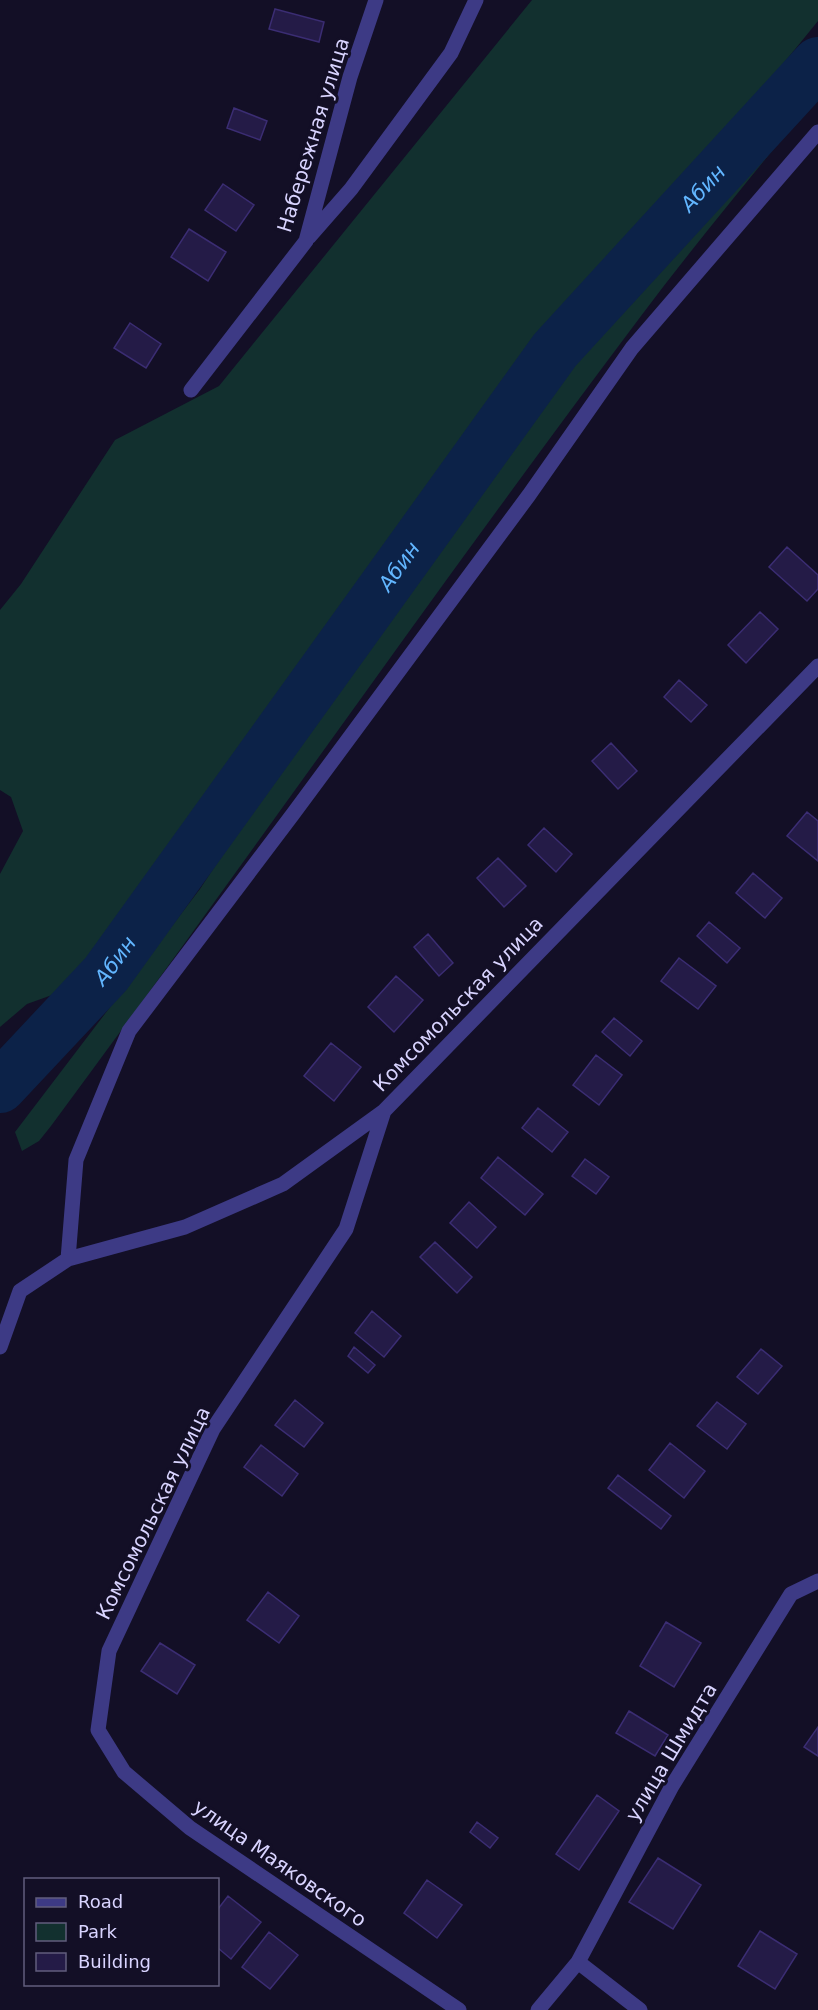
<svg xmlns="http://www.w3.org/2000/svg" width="818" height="2010" font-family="'DejaVu Sans',sans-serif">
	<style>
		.green { fill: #12302f }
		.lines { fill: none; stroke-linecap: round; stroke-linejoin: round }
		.river { stroke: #0c2248; stroke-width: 52 }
		.building { fill: #241b47; stroke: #3b2d73; stroke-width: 1.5 }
		.minor { stroke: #3d3a85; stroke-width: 15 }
		.labels { text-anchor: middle; stroke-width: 6; stroke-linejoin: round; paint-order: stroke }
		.street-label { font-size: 20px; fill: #d9d4ff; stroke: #130f26 }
		.water-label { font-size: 21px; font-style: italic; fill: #62b6ff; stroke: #130f26 }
	</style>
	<rect width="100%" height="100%" fill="#130f26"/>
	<path class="green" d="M532 0H818V21L481 435 66 990 27 1004 0 1027V874L23 831 11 797 0 790V610L21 584 115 440 219 386Z
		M818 76V94C759 168 698 240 641 316 440 583 250 857 51 1126L39 1141 22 1151 15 1132 200 889 314 714 566 371 783 122Z"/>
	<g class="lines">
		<path class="river" id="s1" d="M0 1087 106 974 555 350 818 63"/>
	</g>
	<path class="building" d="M275 9 324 22 319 42 269 29Z
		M234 108 267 121 260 140 227 128Z
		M223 184 254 205 236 231 205 210Z
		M189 229 226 252 208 281 171 257Z
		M130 323 161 344 146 368 114 348Z
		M787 547 818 575V589L807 601 769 567Z
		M760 612 778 629 746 663 728 645Z
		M679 680 707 705 691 722 664 697Z
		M611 743 637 771 618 789 592 761Z
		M807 812 818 821V861L787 836Z
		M544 828 572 854 556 872 528 845Z
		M498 858 526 886 504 907 477 878Z
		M753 873 782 898 765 918 736 893Z
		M709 922 740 948 727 963 697 936Z
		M428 934 453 963 439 976 414 947Z
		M679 958 716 986 698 1009 661 981Z
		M396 976 423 1000 394 1032 368 1007Z
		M614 1018 642 1041 630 1056 602 1032Z
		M331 1043 361 1067 334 1101 304 1076Z
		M596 1055 622 1075 599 1105 573 1085Z
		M538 1108 568 1132 552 1152 522 1128Z
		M498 1157 543 1194 525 1215 481 1178Z
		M585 1159 609 1177 596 1194 572 1176Z
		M469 1202 496 1227 477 1248 450 1223Z
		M435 1242 472 1277 457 1293 420 1257Z
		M372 1311 401 1336 384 1357 355 1333Z
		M354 1347 375 1365 368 1373 348 1356Z
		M761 1349 782 1366 758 1394 737 1377Z
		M295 1400 323 1423 304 1447 275 1425Z
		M717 1402 746 1424 727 1449 697 1426Z
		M670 1443 705 1471 684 1498 649 1470Z
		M261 1445 298 1474 282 1496 244 1467Z
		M618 1475 671 1516 661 1529 608 1488Z
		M268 1592 299 1616 279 1643 247 1620Z
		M666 1622 701 1643 674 1687 640 1666Z
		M160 1643 195 1665 177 1694 141 1671Z
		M629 1711 668 1735 655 1756 616 1733Z
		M818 1727V1756L804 1747Z
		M597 1795 619 1811 579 1870 556 1854Z
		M477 1822 498 1838 490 1848 470 1832Z
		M658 1858 701 1885 673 1929 629 1902Z
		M427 1880 462 1905 437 1938 404 1913Z
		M228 1896 261 1922 231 1959 218 1948V1909Z
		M760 1931 797 1954 775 1989 738 1966Z
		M269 1932 298 1955 270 1989 242 1967Z"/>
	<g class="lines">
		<path class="minor" d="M309 237 351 189 451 53 476 0
			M191 390 306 241 350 77 376 0
			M68 1259 76 1160 129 1031 293 814 529 495 632 348 818 132
			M0 1347 20 1291 68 1259 185 1227 283 1184 384 1111
			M578 1962 640 2010
			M459 2010 190 1828 124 1772 98 1730 109 1651 213 1429 346 1229 384 1111 818 666
			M538 2010 578 1962 672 1786 791 1594 818 1581"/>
	</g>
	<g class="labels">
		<g class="street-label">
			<text transform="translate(313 135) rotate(-73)" y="7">Набережная улица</text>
			<text transform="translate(458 1004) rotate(-46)" y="7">Комсомольская улица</text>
			<text transform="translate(153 1513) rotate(-64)" y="7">Комсомольская улица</text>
			<text transform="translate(671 1752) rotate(-59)" y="7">улица Шмидта</text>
			<text transform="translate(280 1863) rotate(35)" y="7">улица Маяковского</text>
		</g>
		<g class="water-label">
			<text dy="7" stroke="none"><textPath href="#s1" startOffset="1143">Абин</textPath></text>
			<text dy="7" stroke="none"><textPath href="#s1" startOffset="657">Абин</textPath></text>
			<text dy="7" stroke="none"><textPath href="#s1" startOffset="171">Абин</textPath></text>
		</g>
	</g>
	<rect x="24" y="1878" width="195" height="108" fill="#130f26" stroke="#625e7d" stroke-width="1.5"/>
	<rect x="36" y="1898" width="30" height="9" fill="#3d3a85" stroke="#625e7d" stroke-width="1.5"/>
	<text x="78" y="1908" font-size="18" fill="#d9d4ff">Road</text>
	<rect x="36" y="1923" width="30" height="18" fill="#12302f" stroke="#625e7d" stroke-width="1.5"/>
	<text x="78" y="1938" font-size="18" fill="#d9d4ff">Park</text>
	<rect x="36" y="1953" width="30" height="18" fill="#241b47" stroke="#625e7d" stroke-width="1.5"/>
	<text x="78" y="1968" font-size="18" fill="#d9d4ff">Building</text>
</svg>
